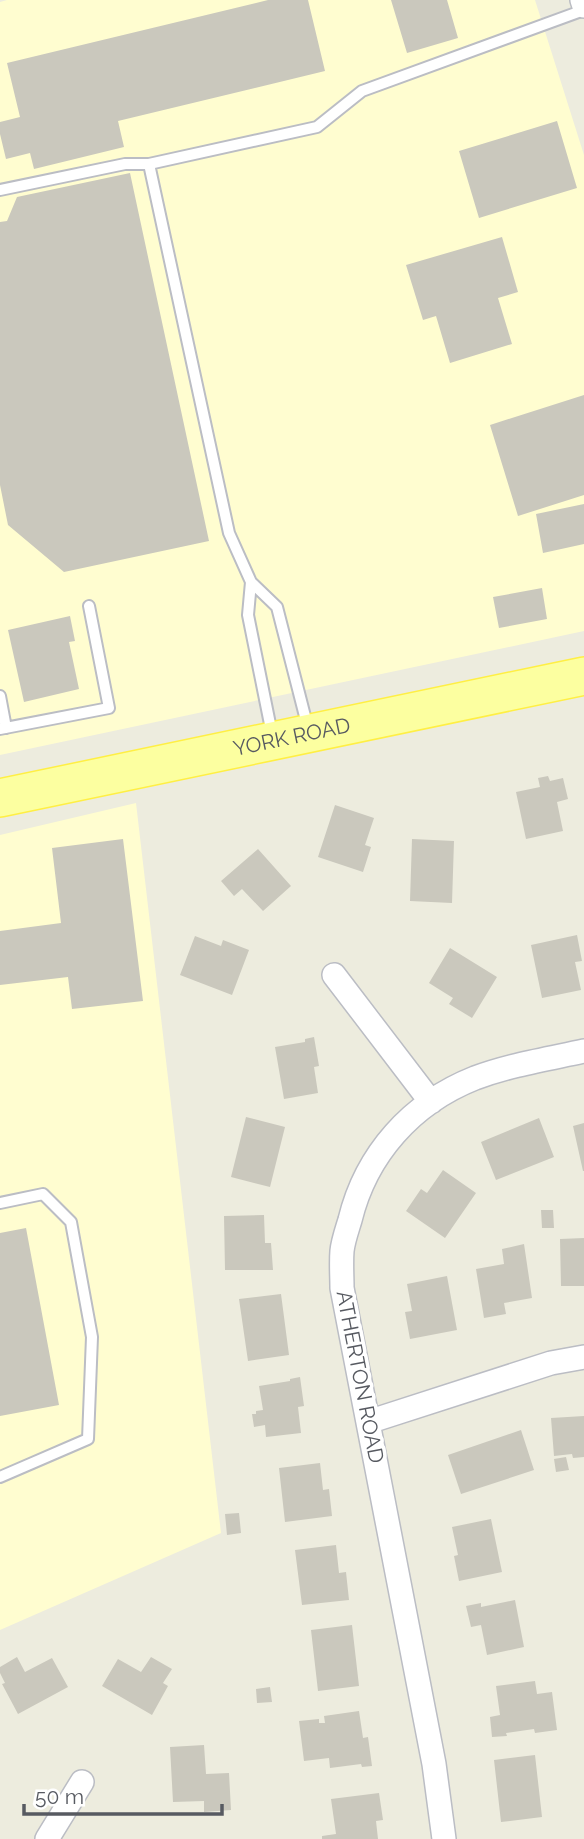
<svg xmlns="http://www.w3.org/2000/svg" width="584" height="1839" font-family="Raleway,sans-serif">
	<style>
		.commercial { fill: #fffdd0 }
		.building { fill: #cac8bd }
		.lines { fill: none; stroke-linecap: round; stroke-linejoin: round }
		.lane-casing { stroke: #bbbdc4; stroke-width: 14 }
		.street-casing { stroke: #bbbdc4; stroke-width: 26 }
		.primary-casing { stroke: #ffef44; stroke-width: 40 }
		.lane { stroke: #fff; stroke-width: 10 }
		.street { stroke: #fff; stroke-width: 23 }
		.primary { stroke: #fcffa0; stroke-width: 37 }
		.labels { text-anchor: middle; stroke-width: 7; stroke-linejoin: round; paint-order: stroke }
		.street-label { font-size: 21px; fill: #575a61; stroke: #fff }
	</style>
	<rect width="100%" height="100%" fill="#edecde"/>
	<path class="commercial" d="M7 0H535L584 155V631L0 755V2Z
		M136 803 221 1533 0 1630V835Z"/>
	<path class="building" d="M268 0H308L325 71 118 121 124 147 34 169 30 153 6 159 0 134V122L20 117 7 63Z
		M391 0H447L458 38 407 53Z
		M557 121 577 188 479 218 459 151Z
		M130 173 209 541 64 572 8 525 0 485V222L7 221 17 197Z
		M502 237 518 292 498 298 512 344 450 363 436 316 423 320 406 265Z
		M584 395V495L518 516 490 425Z
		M584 504V544L543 553 536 514Z
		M542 588 547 619 499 628 493 597Z
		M70 616 75 641 69 642 79 689 24 702 8 630Z
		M548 776 550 781 563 778 568 799 557 802 563 831 526 839 516 792 540 787 538 778Z
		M335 805 374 818 365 845 371 847 363 872 318 857Z
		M123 839 143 1001 72 1009 68 977 0 985V931L61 923 52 848Z
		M412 839 454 841 452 903 410 901Z
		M258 849 291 886 263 911 242 889 234 896 221 881Z
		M577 935 582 961 575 962 581 990 542 998 531 945Z
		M195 936 221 946 223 940 249 950 232 995 180 975Z
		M450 948 497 977 472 1018 449 1004 453 998 429 983Z
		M314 1037 319 1066 314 1067 318 1093 284 1099 275 1047 305 1042V1039Z
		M246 1117 285 1127 270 1187 231 1177Z
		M539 1118 554 1157 496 1180 481 1142Z
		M584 1123V1171H583L573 1126Z
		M443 1170 476 1193 445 1238 406 1211 421 1189 427 1193Z
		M541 1210H553L554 1228H542Z
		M264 1215 265 1243H271L273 1270H225L224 1216Z
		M26 1228 59 1405 0 1416V1233Z
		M584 1238V1286H561L560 1239Z
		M524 1244 532 1298 504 1303 506 1314 484 1318 476 1269 504 1264 502 1249Z
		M447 1276 457 1330 410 1339 405 1312 412 1311 407 1284Z
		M281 1294 289 1355 248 1361 239 1299Z
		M300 1377 304 1406 298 1407 301 1433 266 1437 265 1425 254 1427 252 1414H256V1411L263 1410 259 1386 290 1381V1379Z
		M584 1416V1457L573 1458 572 1454 554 1456 551 1418Z
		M521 1430 534 1470 461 1494 448 1455Z
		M566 1457 569 1470 556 1472 554 1459Z
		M320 1463 323 1490 329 1489 332 1516 285 1522 279 1468Z
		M239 1513 241 1533 227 1535 225 1514Z
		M491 1519 502 1572 459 1581 454 1556 458 1555 452 1527Z
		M336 1545 339 1573 346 1572 349 1600 302 1605 295 1550Z
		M515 1600 524 1647 487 1655 481 1625 471 1627 466 1606 481 1603V1607Z
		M352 1625 359 1686 318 1691 311 1630Z
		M17 1657 25 1672 52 1658 68 1687 18 1714 2 1684 5 1683 0 1673V1667Z
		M151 1657 172 1669 163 1683 168 1686 152 1715 102 1686 118 1659 141 1672Z
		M535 1681 537 1694 552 1692 557 1730 535 1733 534 1729 506 1733 507 1736 492 1737 490 1717 500 1715 496 1686Z
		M270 1687 272 1702 257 1703 256 1689Z
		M359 1711 363 1738 368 1737 372 1766 362 1767 361 1764 330 1768 329 1758 304 1761 299 1721 319 1719V1723H325L324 1716Z
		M204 1745 206 1774 229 1773 231 1810 204 1812V1801L173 1802 170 1747Z
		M535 1755 542 1817 501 1822 494 1760Z
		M379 1793 383 1820 376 1821 378 1839H322V1836L336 1834 331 1799Z"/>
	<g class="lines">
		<g class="lane-casing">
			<path id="lane" d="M0 190 125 164H149
				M251 582 248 615 272 734
				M0 696 6 728
				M308 728 277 607 251 582 229 533 149 164 317 127 362 91 584 10
				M0 729 109 708 89 606
				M0 1203 43 1194 71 1222 92 1337 88 1439 0 1477"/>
		</g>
		<g class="street-casing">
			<path id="street" d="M582 0 584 6
				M334 975 431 1102
				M368 1422 551 1363 584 1357
				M47 1839 82 1782
				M444 1839 434 1764 342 1288C342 1276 341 1263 342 1251 343 1241 347 1230 350 1220 366 1154 412 1103 475 1078 510 1065 547 1059 584 1051"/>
		</g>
		<g class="primary-casing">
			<g id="primary">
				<path id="s1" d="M0 798 584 676"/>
			</g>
		</g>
		<use href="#lane" class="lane"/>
		<use href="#street" class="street"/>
		<use href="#primary" class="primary"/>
	</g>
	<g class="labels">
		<g class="street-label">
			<text dy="7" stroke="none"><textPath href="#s1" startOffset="298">YORK ROAD</textPath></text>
			<text transform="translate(360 1377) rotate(79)" y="7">ATHERTON ROAD</text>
		</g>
	</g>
	<path d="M24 1804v10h198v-10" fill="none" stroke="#575a61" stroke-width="3.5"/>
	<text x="35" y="1804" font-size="21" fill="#575a61" stroke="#ffffff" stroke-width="5" paint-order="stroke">50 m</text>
</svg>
